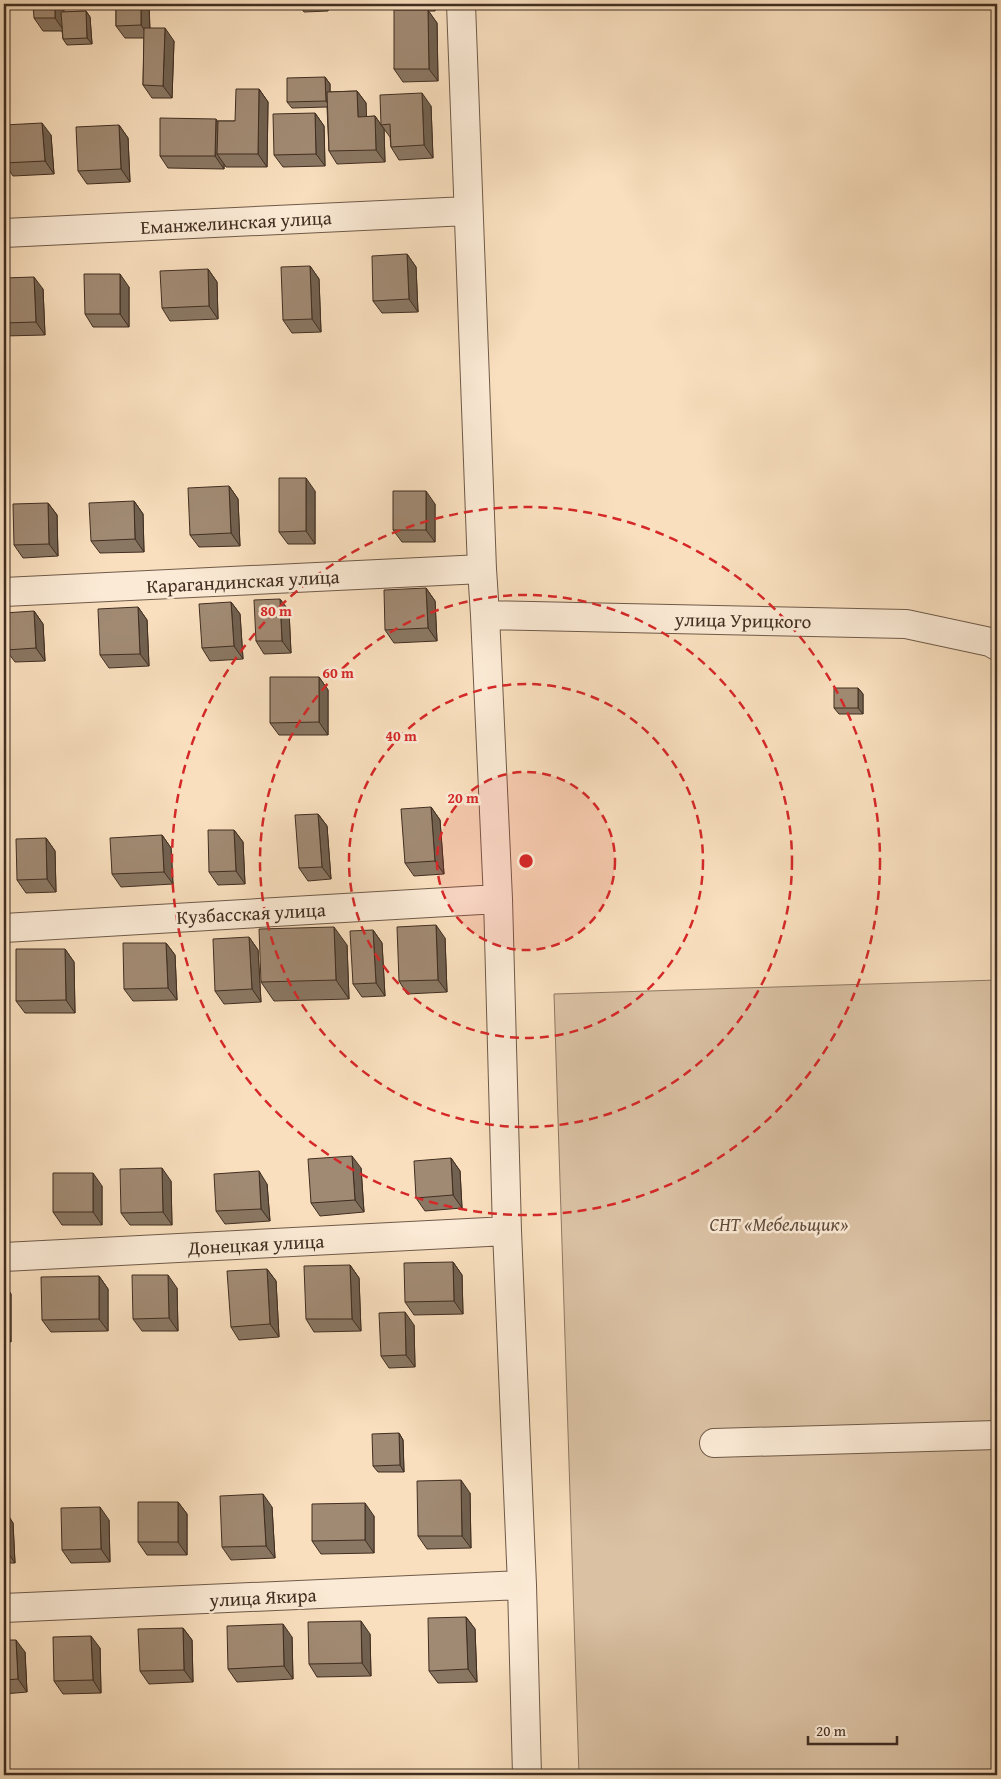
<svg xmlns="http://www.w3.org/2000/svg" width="1001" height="1779" font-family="'Gentium Book Plus',serif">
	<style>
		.green { fill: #dac1a3; stroke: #8e7862 }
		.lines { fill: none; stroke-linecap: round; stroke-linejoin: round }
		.minor-casing { stroke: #6f5a48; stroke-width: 30 }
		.minor { stroke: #fbead5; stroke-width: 28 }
		.wall { fill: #8a7763; stroke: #412e21 }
		.shaded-wall { fill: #716150; stroke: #412e21 }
		.building { fill: #a18a73; stroke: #412e21 }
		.ring { fill: none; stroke: #d62828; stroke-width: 2.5; stroke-dasharray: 9 6 }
		.labels { text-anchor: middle; stroke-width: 5; stroke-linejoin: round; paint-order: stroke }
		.street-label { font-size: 19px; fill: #412e21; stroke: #fbead5 }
		.park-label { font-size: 19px; font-style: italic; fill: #604b3b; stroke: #fbead5 }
		.centre { fill: #d62828; stroke: #fbead5; stroke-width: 2.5 }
		.ring-label { font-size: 15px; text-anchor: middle; font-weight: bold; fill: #d62828; stroke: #fbead5; stroke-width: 5; stroke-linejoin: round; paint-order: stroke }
	</style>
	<rect width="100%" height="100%" fill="#f9dfbe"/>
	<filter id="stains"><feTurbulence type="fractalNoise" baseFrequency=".004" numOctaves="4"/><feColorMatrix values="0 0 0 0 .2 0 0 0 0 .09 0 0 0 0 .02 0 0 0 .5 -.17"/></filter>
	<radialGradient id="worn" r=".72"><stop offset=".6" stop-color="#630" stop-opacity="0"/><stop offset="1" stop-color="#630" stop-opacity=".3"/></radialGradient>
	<path class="green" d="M997 980V1775H579L554 994Z"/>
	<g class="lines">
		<g class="minor-casing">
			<path id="minor" d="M461 4 482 569 485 615 498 899 507 1231 522 1585 527 1775
				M4 233 467 211
				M4 592 482 569
				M485 615 906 624 990 642 997 646
				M4 928 498 899
				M4 1257 507 1231
				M714 1443 997 1435
				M4 1608 522 1585"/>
		</g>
		<use href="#minor" class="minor"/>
	</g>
	<path class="wall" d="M116 4H149L150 28 174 41 172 98H152L143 85 144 38H125L116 26Z
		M299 4H328V11L304 12Z
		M406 4H435V11H428L437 23 438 81 403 82 394 69 411 10Z
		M86 11 90 17 92 44 67 45 63 39 62 31H43L34 18 64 12Z
		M325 77 330 84V92L357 91 366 103V117L375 116 384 129 385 162 337 164 329 151 327 107 292 108 287 102Z
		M259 89 268 102 267 167H226L224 164V169L168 168 160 156 218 121H235Z
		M431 106 433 158 399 160 391 147 390 137 381 125Z
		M315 113 324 126 325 166 283 167 274 155Z
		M119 125 128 138 130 182 87 184 78 171Z
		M51 135 54 174 13 176 4 163Z
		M407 254 416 267 418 312 382 313 373 301Z
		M310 266 319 279 321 332 292 333 283 320Z
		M208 269 217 282 218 319 170 321 162 308Z
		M4 278 43 289 45 335 4 336Z
		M129 287V327H93L85 314Z
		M229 486 238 499 240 546 199 547 190 535Z
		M315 491V544H288L279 532Z
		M134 501 143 514 144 552 100 553 91 541Z
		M48 503 57 515 58 556 23 558 14 545Z
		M435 504V542H402L393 530Z
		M426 588 435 601 437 641 394 643 385 630Z
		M280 599 289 611 291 653 264 654 256 641Z
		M231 602 240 614 243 659 210 661 202 648Z
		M138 607 147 620 149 666 109 668 100 655Z
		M34 611 43 624 45 661 15 662 6 650Z
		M319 677 328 690V735H279L270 723Z
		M858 688 863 694V714H839L834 708Z
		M431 807 440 820 444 874 414 876 405 863Z
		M318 814 327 826 331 879 308 881 299 868Z
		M234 830 243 842 245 884 218 885 209 872Z
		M162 835 171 848 173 884 121 887 112 874Z
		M46 838 55 851 56 892 26 893 17 880Z
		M373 930 382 943 385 996 362 997 353 984Z
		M249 937 258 950 261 1002 224 1004 215 991Z
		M445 938 447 992 407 994 399 981Z
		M166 943 175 955 177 1000 133 1001 124 989Z
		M347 945 349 999 274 1001 261 982Z
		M65 949 74 962 75 1013H25L16 1001Z
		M451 1158 460 1171 462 1208 425 1211 416 1198Z
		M361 1168 364 1212 320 1216 311 1203Z
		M171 1181 172 1225H130L121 1213Z
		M267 1184 270 1221 225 1224 216 1211Z
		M102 1186V1225H62L53 1212Z
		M453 1262 462 1275 463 1314 414 1315 405 1302Z
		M350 1265 359 1278 361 1331 314 1332 306 1319Z
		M267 1269 276 1281 279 1337 239 1340 231 1327Z
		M99 1276 108 1289V1331L51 1332 42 1320Z
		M4 1284 11 1294V1342H4Z
		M177 1288 178 1331H142L133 1319Z
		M414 1325 415 1367 389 1368 381 1356Z
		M399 1433 403 1440 404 1472H378L373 1466Z
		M470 1493 471 1548 427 1549 418 1536Z
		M178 1502 187 1514V1555H147L138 1542Z
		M272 1507 275 1558 231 1560 222 1547Z
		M4 1510 13 1523 15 1563H4Z
		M374 1516V1553L321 1554 312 1541Z
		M109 1520 110 1562 71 1563 62 1550Z
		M466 1617 475 1629 477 1682 438 1683 429 1671Z
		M183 1628 192 1640 193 1682 149 1684 140 1671Z
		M370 1634 371 1676 317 1677 309 1664Z
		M292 1637 293 1679 237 1682 228 1669Z
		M4 1640 25 1652 27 1692 4 1694Z
		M100 1648 101 1693 63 1694 54 1681Z"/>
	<path class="shaded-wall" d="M55 4H64V31L55 18Z
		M141 4H149L150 38 141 25Z
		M323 4H328V11Z
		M430 4H435V11Z
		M428 10 437 23 438 81 429 69Z
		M86 11 90 17 92 44 87 38Z
		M165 28 174 41 172 98 163 86Z
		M325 77 330 84V107L326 101Z
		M259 89 268 102 267 167 258 154Z
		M357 91 366 103 367 130 358 117Z
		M422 93 431 106 433 158 424 145Z
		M315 113 324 126 325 166 316 154Z
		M375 116 384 129 385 162 376 150Z
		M216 119 225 131 217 154 224 164V169L215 156Z
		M42 123 51 135 54 174 45 161Z
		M119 125 128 138 130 182 121 169Z
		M407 254 416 267 418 312 409 299Z
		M310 266 319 279 321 332 312 319Z
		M208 269 217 282 218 319 209 306Z
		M120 274 129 287V327L120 314Z
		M34 277 43 289 45 335 36 322Z
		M306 478 315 491V544L306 531Z
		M229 486 238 499 240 546 231 533Z
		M426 491 435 504V542L426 530Z
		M134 501 143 514 144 552 135 539Z
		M48 503 57 515 58 556 49 544Z
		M426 588 435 601 437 641 428 628Z
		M280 599 289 611 291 653 282 641Z
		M231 602 240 614 243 659 234 646Z
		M138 607 147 620 149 666 140 654Z
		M34 611 43 624 45 661 36 648Z
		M319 677 328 690V735L319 722Z
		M858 688 863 694V714L858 708Z
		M431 807 440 820 444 874 435 861Z
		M318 814 327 826 331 879 322 867Z
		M234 830 243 842 245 884 236 871Z
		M162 835 171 848 173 884 164 872Z
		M46 838 55 851 56 892 47 879Z
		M436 925 445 938 447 992 438 980Z
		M334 927 347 945 349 999 336 980Z
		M373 930 382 943 385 996 376 983Z
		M249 937 258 950 261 1002 252 989Z
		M166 943 175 955 177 1000 168 988Z
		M65 949 74 962 75 1013 66 1000Z
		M352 1156 361 1168 364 1212 355 1200Z
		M451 1158 460 1171 462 1208 453 1195Z
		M162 1168 171 1181 172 1225 163 1212Z
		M259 1171 267 1184 270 1221 261 1209Z
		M93 1173 102 1186V1225L93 1212Z
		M453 1262 462 1275 463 1314 454 1301Z
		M350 1265 359 1278 361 1331 352 1319Z
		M267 1269 276 1281 279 1337 270 1324Z
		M168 1275 177 1288 178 1331 169 1318Z
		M99 1276 108 1289V1331L99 1319Z
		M4 1284 11 1294V1342L4 1332Z
		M405 1312 414 1325 415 1367 406 1355Z
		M399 1433 403 1440 404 1472 400 1465Z
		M461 1480 470 1493 471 1548 462 1536Z
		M263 1494 272 1507 275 1558 266 1546Z
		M178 1502 187 1514V1555L178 1542Z
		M365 1503 374 1516V1553L365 1540Z
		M100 1507 109 1520 110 1562 101 1549Z
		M5 1510 13 1523 15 1563 6 1550Z
		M466 1617 475 1629 477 1682 468 1669Z
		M361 1621 370 1634 371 1676 362 1663Z
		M283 1624 292 1637 293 1679 284 1666Z
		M183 1628 192 1640 193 1682 184 1670Z
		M91 1636 100 1648 101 1693 93 1680Z
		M16 1640 25 1652 27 1692 18 1679Z"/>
	<path class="building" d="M33 4H55V18H34Z
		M116 4H141V25L116 26Z
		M394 10H428L429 69H394Z
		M86 11 87 38 63 39 61 12Z
		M144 28H165L163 86 143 85Z
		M325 77 326 101 287 102V78Z
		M236 89H259L258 154H217L218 121H235Z
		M357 91 358 117 375 116 376 150 329 151 327 92Z
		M422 93 424 145 391 147 390 124 381 125 380 95Z
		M315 113 316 154 274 155 273 114Z
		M160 118 216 119 215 156H160Z
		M42 123 45 161 4 163V125Z
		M119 125 121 169 78 171 76 127Z
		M407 254 409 299 373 301 372 256Z
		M310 266 312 319 283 320 281 267Z
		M208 269 209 306 162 308 160 271Z
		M84 274H120V314H85Z
		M34 277 36 322 4 323V278Z
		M279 478H306V531L279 532Z
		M229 486 231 533 190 535 188 488Z
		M393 491H426V530H393Z
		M134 501 135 539 91 541 89 503Z
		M48 503 49 544 14 545 13 504Z
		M426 588 428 628 385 630 384 590Z
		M280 599 282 641H256L254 600Z
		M231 602 234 646 202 648 199 604Z
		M138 607 140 654 100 655 98 609Z
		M34 611 36 648 6 650 4 613Z
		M270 677H319V722L270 723Z
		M834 688H858V708H834Z
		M431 807 435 861 405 863 401 809Z
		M318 814 322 867 299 868 295 815Z
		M208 830H234L236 871 209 872Z
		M162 835 164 872 112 874 110 838Z
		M46 838 47 879 17 880 16 839Z
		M436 925 438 980 399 981 397 927Z
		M334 927 336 980 261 982 259 929Z
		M373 930 376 983 353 984 350 931Z
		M249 937 252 989 215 991 213 939Z
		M123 943H166L168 988 124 989Z
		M16 949H65L66 1000 16 1001Z
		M352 1156 355 1200 311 1203 308 1159Z
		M451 1158 453 1195 416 1198 414 1161Z
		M162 1168 163 1212 121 1213 120 1169Z
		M259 1171 261 1209 216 1211 214 1174Z
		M53 1173H93V1212H53Z
		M453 1262 454 1301 405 1302 404 1263Z
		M350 1265 352 1319H306L304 1266Z
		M267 1269 270 1324 231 1327 227 1271Z
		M132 1275H168L169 1318 133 1319Z
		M99 1276V1319L42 1320 41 1277Z
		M405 1312 406 1355 381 1356 379 1313Z
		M399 1433 400 1465 373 1466 372 1434Z
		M461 1480 462 1536H418L417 1481Z
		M263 1494 266 1546 222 1547 220 1496Z
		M138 1502H178V1542H138Z
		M365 1503V1540L312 1541V1504Z
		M100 1507 101 1549 62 1550 61 1508Z
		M4 1510H5L6 1550H4Z
		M466 1617 468 1669 429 1671 428 1618Z
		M361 1621 362 1663 309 1664 308 1622Z
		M283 1624 284 1666 228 1669 227 1626Z
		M183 1628 184 1670 140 1671 138 1629Z
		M91 1636 93 1680 54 1681 53 1637Z
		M4 1640H16L18 1679 4 1680Z"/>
	<circle cx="526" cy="861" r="89" fill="#d62828" fill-opacity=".12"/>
	<g class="ring">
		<circle cx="526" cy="861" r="89"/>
		<circle cx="526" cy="861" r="177"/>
		<circle cx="526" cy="861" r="266"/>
		<circle cx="526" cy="861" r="354"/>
	</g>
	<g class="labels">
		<g class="street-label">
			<text transform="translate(236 222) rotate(-3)" y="7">Еманжелинская улица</text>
			<text transform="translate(243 581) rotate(-3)" y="7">Карагандинская улица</text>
			<text transform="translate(743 620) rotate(1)" y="7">улица Урицкого</text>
			<text transform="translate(251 913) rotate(-3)" y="7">Кузбасская улица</text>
			<text transform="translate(256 1244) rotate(-3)" y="7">Донецкая улица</text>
			<text transform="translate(263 1597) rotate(-3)" y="7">улица Якира</text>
		</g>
		<g class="park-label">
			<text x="779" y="1231">СНТ «Мебельщик»</text>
		</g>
	</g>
	<circle cx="526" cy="861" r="8" class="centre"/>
	<g class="ring-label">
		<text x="276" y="616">80 m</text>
		<text x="338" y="678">60 m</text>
		<text x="401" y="741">40 m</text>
		<text x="463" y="803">20 m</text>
	</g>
	<rect width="1001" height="1779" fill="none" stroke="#f9dfbe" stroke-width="20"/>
	<rect x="5" y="5" width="991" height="1769" fill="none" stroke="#412e21" stroke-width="2.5"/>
	<rect x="10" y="10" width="981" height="1759" fill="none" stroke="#412e21"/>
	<path d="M808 1736v8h89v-8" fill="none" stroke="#412e21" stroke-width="2.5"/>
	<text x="816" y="1736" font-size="15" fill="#412e21" stroke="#fbead5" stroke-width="4" paint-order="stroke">20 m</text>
	<rect width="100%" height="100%" filter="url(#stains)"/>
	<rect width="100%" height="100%" fill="url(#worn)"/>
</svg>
